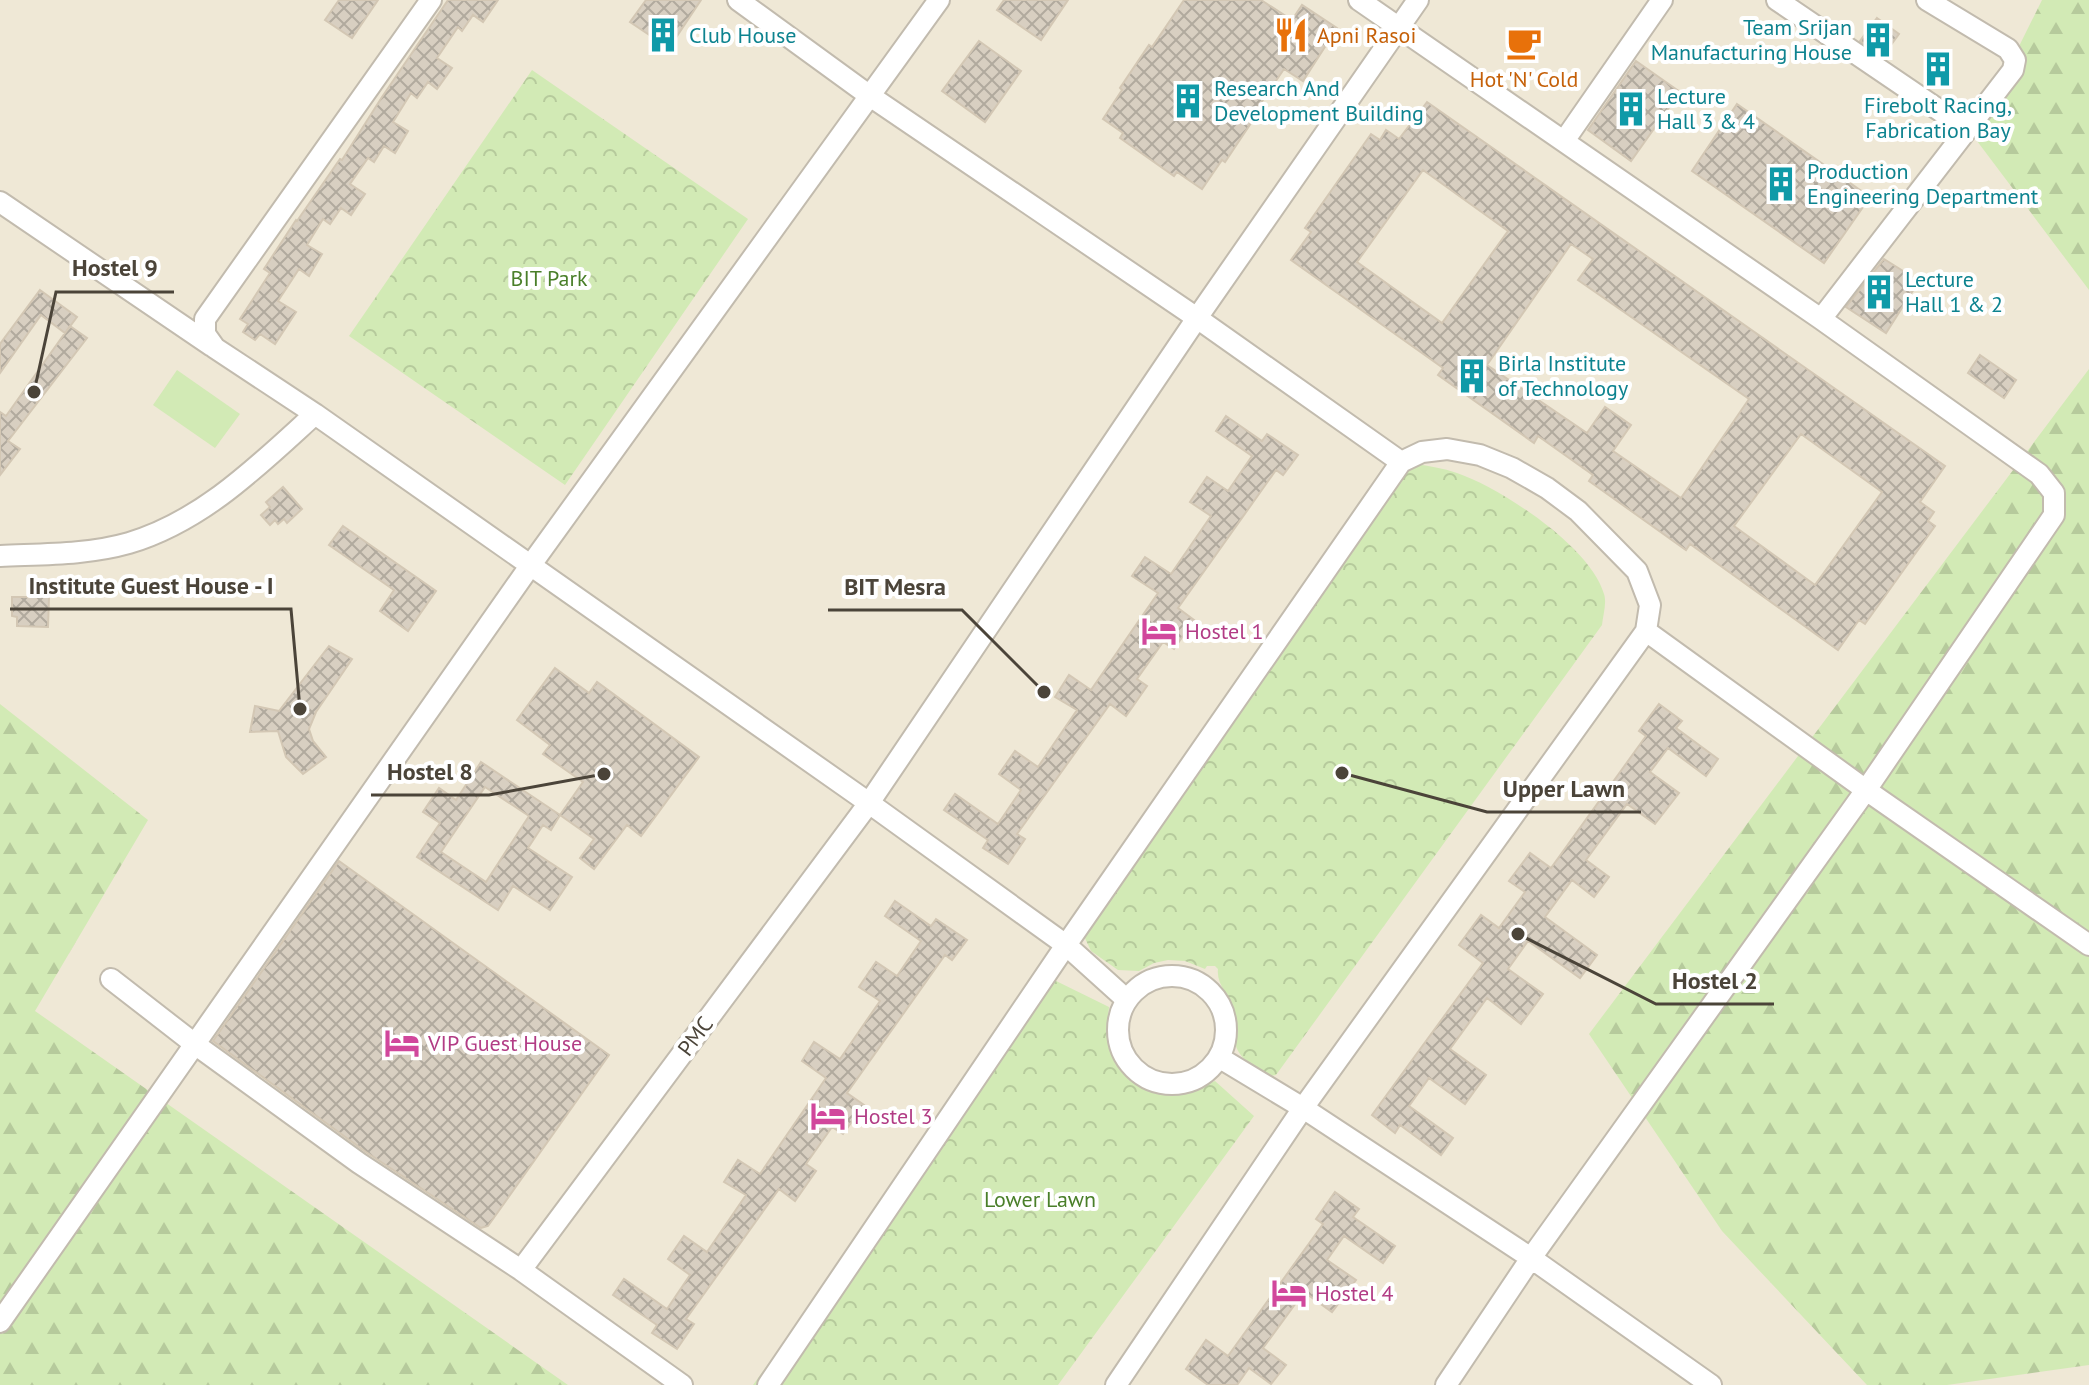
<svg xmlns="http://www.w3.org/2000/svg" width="2089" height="1385" font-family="'PT Sans',sans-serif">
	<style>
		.education { fill: #efe8d6 }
		.grass { fill: #d2eab5 }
		.forest { fill: url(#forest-firs) }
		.park { fill: url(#park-crowns) }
		.building { fill: url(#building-cross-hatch); stroke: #d3c7b4; stroke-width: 2; fill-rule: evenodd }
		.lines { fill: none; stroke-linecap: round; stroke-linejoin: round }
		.minor-casing { stroke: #c2bbae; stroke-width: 24 }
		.minor { stroke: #fff; stroke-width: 20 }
		.labels { text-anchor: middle; stroke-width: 8; stroke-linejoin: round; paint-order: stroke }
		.culture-label { font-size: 22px; fill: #0d838f; stroke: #fff; text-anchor: start }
		.food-label { font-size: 22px; fill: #c56008; stroke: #fff; text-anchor: start }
		.park-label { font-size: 22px; fill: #4a7f2a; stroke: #fff }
		.hotel-label { font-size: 22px; fill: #b23c85; stroke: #fff; text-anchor: start }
		.street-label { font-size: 22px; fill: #4b4439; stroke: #fff }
		.leader { fill: none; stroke: #4b4439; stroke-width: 3 }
		.callout-dot { fill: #4b4439; stroke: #fff; stroke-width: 3 }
		.callout-label { font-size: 24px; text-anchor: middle; font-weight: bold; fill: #4b4439; stroke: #fff; stroke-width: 8; stroke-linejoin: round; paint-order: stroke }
	</style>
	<defs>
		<pattern id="forest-firs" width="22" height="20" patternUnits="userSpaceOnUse" patternTransform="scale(2)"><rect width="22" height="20" fill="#d2eab5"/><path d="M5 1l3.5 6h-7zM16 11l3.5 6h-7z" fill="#b6ca9c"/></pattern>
		<pattern id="park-crowns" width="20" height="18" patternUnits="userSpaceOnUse" patternTransform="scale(2)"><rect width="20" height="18" fill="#d2eab5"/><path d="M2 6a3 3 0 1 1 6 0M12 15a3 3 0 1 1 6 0" fill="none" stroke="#b6ca9c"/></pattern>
		<pattern id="building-cross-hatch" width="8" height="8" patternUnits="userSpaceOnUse" patternTransform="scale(2)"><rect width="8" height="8" fill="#d8cfc1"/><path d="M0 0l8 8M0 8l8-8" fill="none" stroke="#b1aa9e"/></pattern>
	</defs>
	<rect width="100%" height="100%" fill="#f6f3ec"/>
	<path class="education" d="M0 0H2089V1385H0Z"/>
	<path class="grass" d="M177 370 240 414 215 448 153 405Z"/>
	<path class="forest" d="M2042 0H2089V290L1974 137Z
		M2089 369V1365L1947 1385H1867L1722 1231 1589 1034Z
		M0 704 148 820 35 1011 568 1385H0Z"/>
	<path class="park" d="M532 70 748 219 565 485 349 336Z
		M1415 464C1429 466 1443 468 1457 473 1501 488 1591 547 1604 594 1607 603 1603 615 1602 625L1276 1075 1270 1076C1257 1070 1237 1058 1235 1042 1234 1031 1236 1020 1233 1010 1229 995 1216 984 1218 969L1215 966H1207L1205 969 1185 961 1168 960 1154 963 1139 971 1118 970 1091 951 1083 934 1398 471Z
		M1048 977 1109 1007C1106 1037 1108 1061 1133 1079 1139 1084 1147 1090 1154 1092 1174 1097 1196 1088 1215 1081L1254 1116 1058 1385H753Z"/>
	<path class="building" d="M339 0H378L352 38 325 20Z
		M448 0H498L483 22 473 15 462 31 458 27 437 58 452 68 437 89 428 82 417 98 411 93 393 122 408 131 395 153 384 146 374 162 368 158 350 184 365 194 351 215 341 208 330 224 323 219 307 245 322 254 309 276 299 269 278 301 296 312 275 344 260 334 255 340 243 332 248 324 240 319 270 273 264 269 296 220 297 221 340 159 342 160 382 97Z
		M646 0H701L669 48 630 22Z
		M1004 0H1068L1041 40 997 10Z
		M1184 0H1261L1292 20 1302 5 1337 28 1303 81 1284 69 1254 113 1257 114 1225 162 1222 160 1202 189 1177 172 1174 176 1120 138 1123 133 1103 119 1122 90 1120 88 1149 45 1152 47Z
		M1877 18 1899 34 1883 56 1860 41Z
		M979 41 1021 71 985 122 942 91Z
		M1939 58 1949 68 1936 81 1926 71Z
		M1636 61 1680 92 1631 161 1588 130Z
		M1427 102 1945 466 1920 502 1934 512 1928 521 1935 526 1865 624 1859 620 1838 650 1690 544 1686 550 1589 481 1593 475 1538 436 1534 443 1438 375 1443 368 1291 260 1311 232 1305 228 1371 134 1380 140 1386 130 1399 139ZM1423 170 1508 231 1442 323 1357 262ZM1571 244 1593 259 1578 280 1749 399 1681 498 1613 451 1631 425 1605 407 1587 433 1487 365ZM1801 434 1882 492 1815 585 1734 526Z
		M1737 104 1870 197 1824 263 1692 171Z
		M1884 259 1919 281 1886 333 1846 307Z
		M40 290 77 317 65 333 41 315 0 373V344Z
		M70 326 87 338 8 441 20 449 0 475V412L6 416Z
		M1980 355 2016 380 2004 398 1968 373Z
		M1226 416 1262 441 1267 434 1298 455 1283 475 1276 470 1178 608 1194 620 1174 649 1163 642 1137 679 1147 686 1126 716 1110 704 1017 834 1025 839 1008 864 983 848 988 840 944 810 955 794 998 824 1021 790 999 774 1015 751 1038 767 1077 710 1055 697 1069 675 1091 690 1158 593 1132 576 1145 557 1171 574 1211 516 1190 502 1207 477 1228 491 1252 456 1216 431Z
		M283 487 302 509 287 523 284 519 278 524 275 520 270 525 261 515 270 507 266 502Z
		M343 526 436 591 408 631 380 611 394 590 329 545Z
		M12 597H49L48 627 17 626V617L12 616Z
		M329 646 352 659 316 712 309 729 313 741 326 757 303 774 286 757 278 731 250 732 255 706 279 711Z
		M555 668 589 693 597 682 699 757 641 836 627 825 594 869 580 858 594 839 560 815 583 782 543 754 550 745 517 720Z
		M1659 704 1682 721 1676 728 1718 759 1706 776 1668 748 1650 772 1679 793 1655 824 1627 804 1586 860 1609 877 1594 897 1572 880 1545 917 1597 955 1580 978 1528 941 1508 969 1543 994 1521 1024 1487 998 1450 1049 1486 1075 1465 1104 1429 1078 1409 1106 1453 1138 1441 1155 1400 1125 1395 1133 1372 1115 1483 963 1459 945 1481 915 1499 928 1525 892 1509 881 1530 853 1551 868 1646 736 1639 731Z
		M481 762 560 815 551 830 543 825 528 848 572 877 550 910 513 886 498 910 417 857 440 823 423 812 439 788 456 800ZM485 787 529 816 486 882 441 852Z
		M339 861 609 1055 488 1226 481 1228 366 1152 213 1041Z
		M895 901 931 926 936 919 967 940 952 960 945 955 847 1093 864 1105 843 1134 832 1127 806 1164 816 1171 795 1201 779 1189 686 1319 694 1324 677 1349 652 1333 657 1325 613 1295 624 1279 667 1309 690 1275 668 1259 684 1236 707 1252 746 1195 724 1182 738 1160 760 1174 826 1078 802 1061 814 1042 840 1059 880 1001 859 987 876 962 897 976 921 941 885 916Z
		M1335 1192 1359 1209 1353 1217 1395 1246 1383 1263 1344 1236 1327 1260 1356 1280 1332 1312 1304 1292 1263 1348 1286 1365 1271 1384 1249 1368 1237 1385H1208L1186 1369 1206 1340 1228 1356 1323 1224 1316 1219Z"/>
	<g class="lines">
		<g class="minor-casing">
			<path id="minor" d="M431 0 205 319V334L215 348 315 414 869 803 1066 945 1127 1000
				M738 0 870 96 1197 318 1401 462
				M1359 0 1821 319 2039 474 2054 493V515L1866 790 1531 1258 1446 1385
				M1777 0 1967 129
				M1564 141 1662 0
				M0 202 212 346
				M1821 319 2013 70 2015 60 2008 49 1927 0
				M0 556C43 554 87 555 129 543 203 521 259 465 315 414
				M1646 631 1866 790 2089 945
				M1118 1030a54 54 0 1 1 108 0a54 54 0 1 1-108 0Z
				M111 979 196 1045 359 1163 521 1270 682 1385
				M1220 1058 1303 1108 1531 1258 1711 1385
				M521 1270 869 803 1197 318 1418 0
				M0 1322 530 566 939 0
				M768 1385 1066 945 1401 462 1422 452 1447 449 1480 455 1512 468 1547 488 1578 511 1637 571 1650 605 1646 631 1303 1108 1116 1385"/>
		</g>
		<use href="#minor" class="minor"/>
	</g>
	<defs>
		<g id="building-bare" transform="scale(2.76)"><path d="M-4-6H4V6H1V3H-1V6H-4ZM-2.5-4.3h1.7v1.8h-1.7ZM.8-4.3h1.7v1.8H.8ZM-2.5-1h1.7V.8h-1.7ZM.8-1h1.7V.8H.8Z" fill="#0f9aa8" stroke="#fff" stroke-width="2.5" paint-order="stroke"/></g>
		<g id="restaurant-bare" transform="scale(2.76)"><path d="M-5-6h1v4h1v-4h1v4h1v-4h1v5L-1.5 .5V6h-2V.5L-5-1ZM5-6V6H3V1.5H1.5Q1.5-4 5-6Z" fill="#e8710a" stroke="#fff" stroke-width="2.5" paint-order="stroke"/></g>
		<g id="cafe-bare" transform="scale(2.76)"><path d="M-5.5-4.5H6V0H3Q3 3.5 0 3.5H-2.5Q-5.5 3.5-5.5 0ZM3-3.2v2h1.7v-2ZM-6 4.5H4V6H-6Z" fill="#e8710a" stroke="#fff" stroke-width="2.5" paint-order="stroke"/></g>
		<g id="hotel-bare" transform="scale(2.76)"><path d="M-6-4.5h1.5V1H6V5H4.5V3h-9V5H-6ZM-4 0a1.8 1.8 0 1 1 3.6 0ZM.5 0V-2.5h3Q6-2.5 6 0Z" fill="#d1479c" stroke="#fff" stroke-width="2.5" paint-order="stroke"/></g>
	</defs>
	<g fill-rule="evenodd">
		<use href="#building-bare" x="663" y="35"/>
		<use href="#restaurant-bare" x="1291" y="35"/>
		<use href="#building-bare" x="1878" y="40"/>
		<use href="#cafe-bare" x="1524" y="43"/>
		<use href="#building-bare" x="1938" y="69"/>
		<use href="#building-bare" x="1188" y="101"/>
		<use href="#building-bare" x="1631" y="109"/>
		<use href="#building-bare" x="1781" y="184"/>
		<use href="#building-bare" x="1879" y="292"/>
		<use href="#building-bare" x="1472" y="376"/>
		<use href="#hotel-bare" x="1159" y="631"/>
		<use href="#hotel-bare" x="402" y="1043"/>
		<use href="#hotel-bare" x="828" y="1116"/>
		<use href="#hotel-bare" x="1289" y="1293"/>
	</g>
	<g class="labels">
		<g class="culture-label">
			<text x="1852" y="35" text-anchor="end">Team Srijan<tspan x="1852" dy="25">Manufacturing House</tspan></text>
			<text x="689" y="43">Club House</text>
			<text x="1214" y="96">Research And<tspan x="1214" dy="25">Development Building</tspan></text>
			<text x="1657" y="104">Lecture<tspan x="1657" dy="25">Hall 3 &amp; 4</tspan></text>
			<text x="1938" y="113" text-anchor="middle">Firebolt Racing,<tspan x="1938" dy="25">Fabrication Bay</tspan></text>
			<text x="1807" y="179">Production<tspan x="1807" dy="25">Engineering Department</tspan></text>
			<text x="1905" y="287">Lecture<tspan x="1905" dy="25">Hall 1 &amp; 2</tspan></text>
			<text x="1498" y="371">Birla Institute<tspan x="1498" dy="25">of Technology</tspan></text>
		</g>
		<g class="food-label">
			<text x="1317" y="43">Apni Rasoi</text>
			<text x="1524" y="87" text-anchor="middle">Hot 'N' Cold</text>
		</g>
		<g class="park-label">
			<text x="549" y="286">BIT Park</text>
			<text x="1040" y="1207">Lower Lawn</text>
		</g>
		<g class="hotel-label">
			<text x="1185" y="639">Hostel 1</text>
			<text x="428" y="1051">VIP Guest House</text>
			<text x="854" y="1124">Hostel 3</text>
			<text x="1315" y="1301">Hostel 4</text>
		</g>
		<g class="street-label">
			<text transform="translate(695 1036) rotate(-53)" y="8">PMC</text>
		</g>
	</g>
	<path class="leader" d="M34 392L56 292H174M300 709L291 609H10M1044 692L962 610H828M604 774L489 795H371M1342 773L1487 812H1641M1518 934L1656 1004H1774"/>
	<g class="callout-dot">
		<circle cx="34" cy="392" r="8"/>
		<circle cx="300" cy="709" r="8"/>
		<circle cx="1044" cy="692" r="8"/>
		<circle cx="604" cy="774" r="8"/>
		<circle cx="1342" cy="773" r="8"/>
		<circle cx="1518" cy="934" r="8"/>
	</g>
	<g class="callout-label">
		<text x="115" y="276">Hostel 9</text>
		<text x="151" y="594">Institute Guest House - I</text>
		<text x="895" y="595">BIT Mesra</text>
		<text x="430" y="780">Hostel 8</text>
		<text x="1564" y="797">Upper Lawn</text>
		<text x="1715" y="989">Hostel 2</text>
	</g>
</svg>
